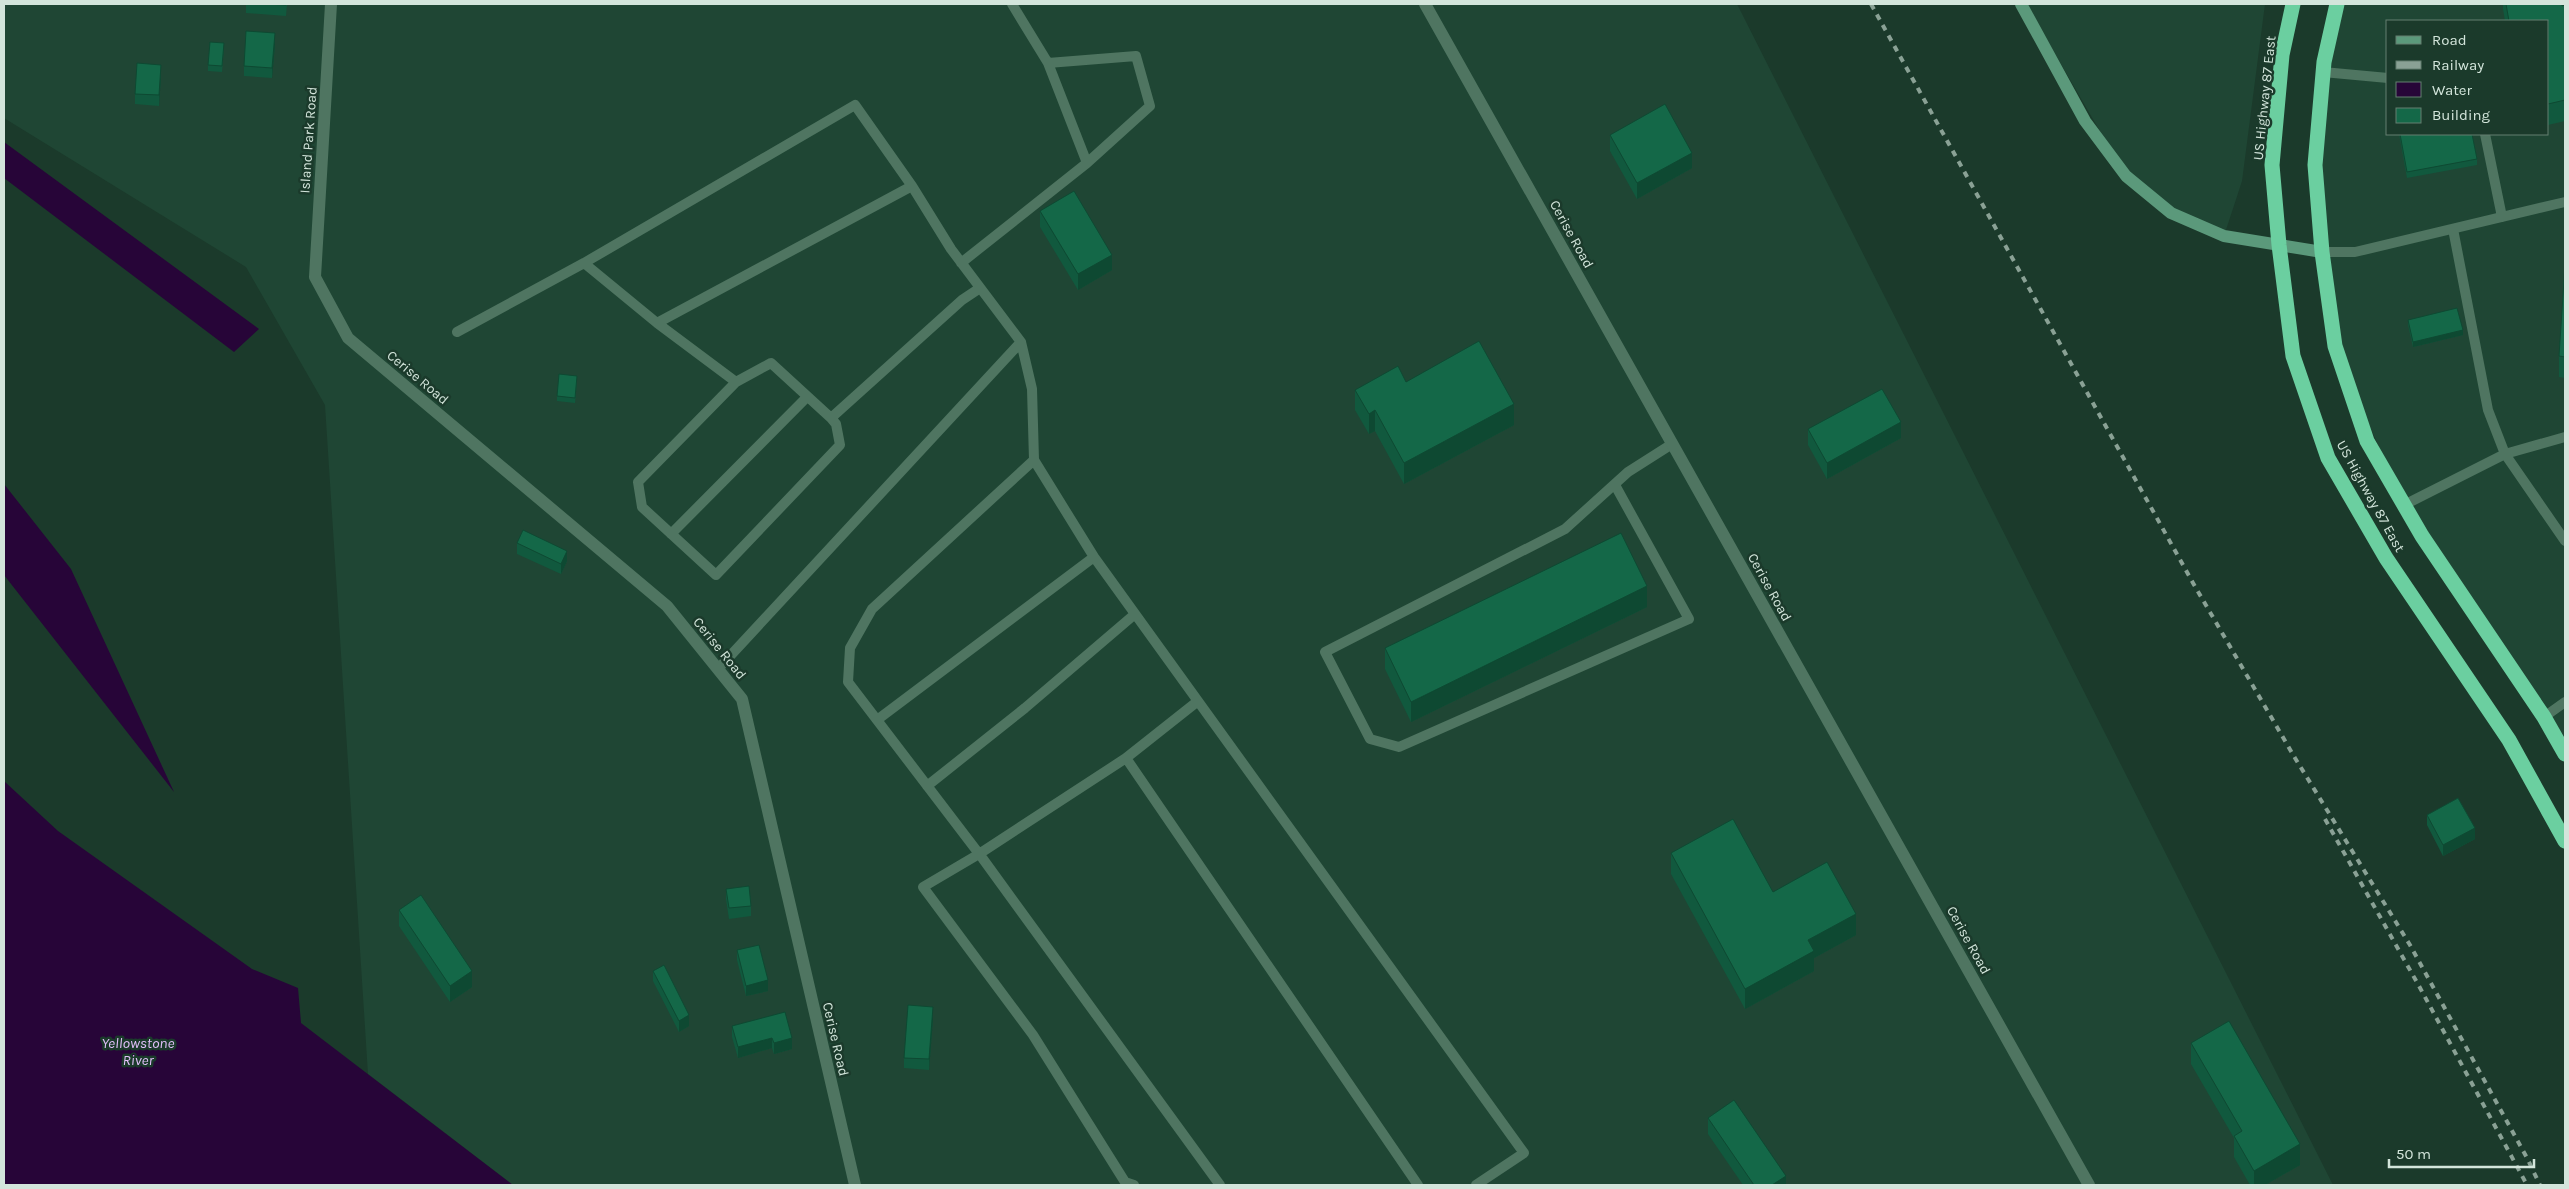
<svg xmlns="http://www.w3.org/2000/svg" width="2569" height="1189" font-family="Karla,sans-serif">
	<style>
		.built { fill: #1f4634; fill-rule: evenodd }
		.water { fill: #270538 }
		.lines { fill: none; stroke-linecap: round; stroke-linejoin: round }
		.lane { stroke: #4f7561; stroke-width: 10 }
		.street { stroke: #4f7561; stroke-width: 12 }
		.secondary { stroke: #5b997b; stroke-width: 12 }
		.highway { stroke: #6bcfa0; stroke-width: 15 }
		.rail { stroke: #8aa195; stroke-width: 4; stroke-dasharray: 6 6; stroke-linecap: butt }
		.wall { fill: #11593e }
		.shaded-wall { fill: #0e4932 }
		.building { fill: #146848; stroke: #0e4932 }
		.labels { text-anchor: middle; stroke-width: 5; stroke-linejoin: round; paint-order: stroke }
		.street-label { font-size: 14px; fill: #d3e5db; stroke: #1b3a2b }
		.water-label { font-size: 15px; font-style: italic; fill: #e2bffa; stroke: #1b3a2b }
	</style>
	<rect width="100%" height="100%" fill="#1b3a2b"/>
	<path class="built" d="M4 4H1737L2333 1185H513L368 1074 325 405 246 267 4 118Z
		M2026 4H2265L2242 181 2224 236 2171 213 2126 176Z
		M2337 4H2565V758L2404 505 2335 346 2322 252 2323 72ZM2388 21H2548V134H2388Z"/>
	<path class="water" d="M4 142 259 329 234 352 4 178Z
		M4 484 71 569 174 792 4 575Z
		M4 781 58 831 252 969 298 988 301 1023 513 1185H4Z"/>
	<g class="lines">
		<path class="lane" d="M1048 63 1087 163
			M2323 72 2388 78
			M2485 134 2502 217
			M2453 229 2488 410 2505 454 2565 541
			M2322 252H2355L2565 202
			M584 263 657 323 736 382 638 482 642 507 716 575 840 445 836 424 831 418 771 363 736 382
			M961 263 1087 163 1150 106 1136 56 1048 63 1012 4
			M657 323 912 186
			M457 332 584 263 855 105 912 186 951 249 1021 342 718 669
			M1021 342 1032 389 1034 460 1094 557 1524 1153 1476 1185
			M831 418 962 300 980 288
			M1034 460 872 609 850 648 848 682 983 859 1220 1185
			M1615 485 1689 619 1399 747 1370 739 1325 652 1565 529 1628 472 1672 444
			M2404 505 2505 454 2565 437
			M671 534 807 397
			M2544 717 2565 702
			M877 720 1094 557
			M1126 758 1198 701
			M927 786 1025 708 1135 614
			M1134 1185 1125 1182 1033 1035 923 887 979 854 1126 758 1418 1185"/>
		<path class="street" d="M331 4 315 277 348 338 667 606 742 699 855 1185
			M1425 4 2089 1185"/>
		<path class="secondary" d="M2021 4 2085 121 2126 176 2171 213 2224 236 2322 252"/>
		<path class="highway" d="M2293 4 2282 55 2272 165 2279 245 2293 356 2328 458 2386 558 2509 740 2565 841
			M2337 4 2324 62 2315 165 2322 252 2335 346 2367 441 2422 536 2544 717 2565 754"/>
		<path class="rail" d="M1871 4 2193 583 2295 758 2410 945 2527 1158 2540 1185
			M2325 819 2419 986 2527 1185"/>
	</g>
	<path class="wall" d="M246 4H287L286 16 246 13Z
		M2503 4H2562V6L2565 5V121L2548 125V21H2505L2503 9Z
		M275 44 272 78 244 76V66Z
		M224 48 222 72 208 71V65Z
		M161 75 159 106 135 104V94Z
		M2399 134H2472L2477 159V165L2407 178Z
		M1610 135 1692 168 1637 199 1610 151Z
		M1040 211 1112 270 1078 290 1040 227Z
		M2565 265V378L2559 377V356Z
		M2408 320 2463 335 2413 347 2408 325Z
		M577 381 575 403 557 401V396Z
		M1406 382 1514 425 1404 484 1375 431 1369 434 1355 410V390Z
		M1808 429 1901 438 1827 479 1808 445Z
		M517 543 567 561 561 574 517 554Z
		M1647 607 1411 722 1385 669V648Z
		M2427 815 2475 839 2443 856 2427 825Z
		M1671 853 1773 892 1856 935 1814 958V971L1745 1009 1671 874Z
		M726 889 751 906V916L729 919 726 899Z
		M399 910 472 987 450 1002 399 926Z
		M737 950 768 991 746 996 737 960Z
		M653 971 689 1026 679 1032 653 981Z
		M785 1012 792 1049 774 1054 772 1048 738 1058 732 1037V1026Z
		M933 1018 929 1070 904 1068V1058Z
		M2191 1043 2300 1165 2265 1185H2250L2234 1157V1138L2191 1064Z
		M1708 1118 1786 1185H1743L1708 1134Z"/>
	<path class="shaded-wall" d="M275 33V44L272 78V68Z
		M161 65V75L159 106V95Z
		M1692 153V168L1637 199V183Z
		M1112 255V270L1078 290V274Z
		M2463 330V335L2413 347V342Z
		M1514 404V425L1404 484V463Z
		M1375 410V431L1369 434V414Z
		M1901 422V438L1827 479V463Z
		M567 551V561L561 574V564Z
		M1647 586V607L1411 722V702Z
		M2475 828V839L2443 856V845Z
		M1856 914V935L1814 958V971L1745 1009V989L1808 940Z
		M472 971V987L450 1002V986Z
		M768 980V991L746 996V986Z
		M933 1007V1018L929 1070V1059Z
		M689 1015V1026L679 1032V1021Z
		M772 1038V1048L738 1058V1047Z
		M792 1038V1049L774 1054V1043Z
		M2300 1144V1165L2265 1185H2254V1171Z
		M1786 1176V1185H1772Z"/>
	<path class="building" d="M265 4H287L286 5Z
		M2506 4H2562V6L2565 5V100L2548 104V21H2509Z
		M246 31 275 33 272 68 244 66Z
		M210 42 224 43 222 66 208 65Z
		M137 63 161 65 159 95 135 94Z
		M1665 104 1692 153 1637 183 1610 135Z
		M2400 134H2472L2477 159 2407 172Z
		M1074 191 1112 255 1078 274 1040 211Z
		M2565 265V357L2559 356Z
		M2457 308 2463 330 2413 342 2408 320Z
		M1479 341 1514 404 1404 463 1375 410 1369 414 1355 390 1398 366 1406 382Z
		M559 374 577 376 575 398 557 396Z
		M1882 389 1901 422 1827 463 1808 429Z
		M523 530 567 551 561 564 517 543Z
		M1621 533 1647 586 1411 702 1385 648Z
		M2458 798 2475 828 2443 845 2427 815Z
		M1733 819 1773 892 1827 862 1856 914 1808 940 1814 951 1745 989 1671 853Z
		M749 886 751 906 729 908 726 889Z
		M421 895 472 971 450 986 399 910Z
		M759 945 768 980 746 986 737 950Z
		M664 965 689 1015 679 1021 653 971Z
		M908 1005 933 1007 929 1059 904 1058Z
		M785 1012 792 1038 774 1043 772 1038 738 1047 732 1026Z
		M2229 1021 2300 1144 2254 1171 2234 1136 2242 1131 2191 1043Z
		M1734 1100 1786 1176 1772 1185H1754L1708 1118Z"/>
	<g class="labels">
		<g class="street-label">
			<text transform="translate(2264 98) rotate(-84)" y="5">US Highway 87 East</text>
			<text transform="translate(308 140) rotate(-86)" y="5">Island Park Road</text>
			<text transform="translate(1572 234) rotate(61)" y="5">Cerise Road</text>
			<text transform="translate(418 377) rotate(40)" y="5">Cerise Road</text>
			<text transform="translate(2371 496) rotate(61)" y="5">US Highway 87 East</text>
			<text transform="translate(1770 587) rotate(61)" y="5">Cerise Road</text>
			<text transform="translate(720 648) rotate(51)" y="5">Cerise Road</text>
			<text transform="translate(1969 940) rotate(61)" y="5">Cerise Road</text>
			<text transform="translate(836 1039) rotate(77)" y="5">Cerise Road</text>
		</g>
		<g class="water-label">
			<text x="138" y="1048">Yellowstone<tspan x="138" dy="17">River</tspan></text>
		</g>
	</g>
	<rect width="2569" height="1189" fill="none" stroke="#d3e5db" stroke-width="10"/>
	<rect x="2386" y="20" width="162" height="115" fill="#1b3a2b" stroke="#657e71"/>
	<rect x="2396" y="36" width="25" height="8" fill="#5b997b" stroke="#657e71"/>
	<text x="2432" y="45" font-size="15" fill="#d3e5db">Road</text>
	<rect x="2396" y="61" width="25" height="8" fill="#8aa195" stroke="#657e71"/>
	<text x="2432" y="70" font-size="15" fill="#d3e5db">Railway</text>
	<rect x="2396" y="82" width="25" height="15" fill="#270538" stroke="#657e71"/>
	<text x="2432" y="95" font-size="15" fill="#d3e5db">Water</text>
	<rect x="2396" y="108" width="25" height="15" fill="#146848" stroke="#657e71"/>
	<text x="2432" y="120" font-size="15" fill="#d3e5db">Building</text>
	<path d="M2389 1159v8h145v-8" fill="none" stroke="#d3e5db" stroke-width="2.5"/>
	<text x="2396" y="1159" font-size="15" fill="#d3e5db" stroke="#1b3a2b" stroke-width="4" paint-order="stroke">50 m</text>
</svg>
